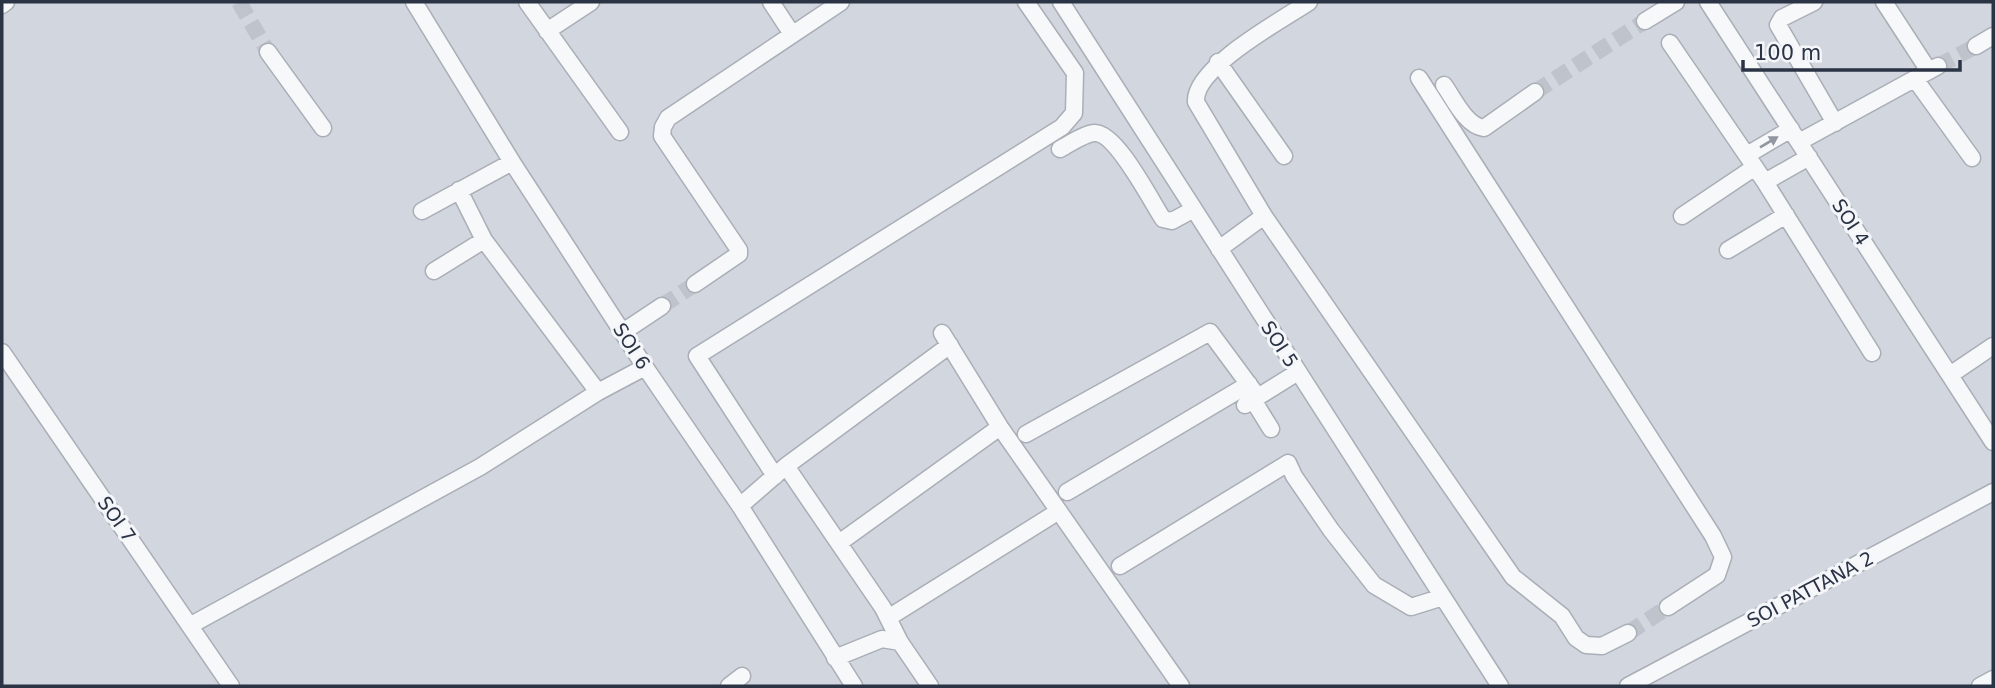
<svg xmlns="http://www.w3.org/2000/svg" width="1995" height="688" font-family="'DejaVu Sans',sans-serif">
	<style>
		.built { fill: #d2d6de }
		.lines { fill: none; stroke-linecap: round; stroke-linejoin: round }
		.minor-tunnel { stroke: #bfc3cb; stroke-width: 16; stroke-dasharray: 16 8; stroke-linecap: butt }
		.minor-casing { stroke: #a9aeb7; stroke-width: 19 }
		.minor { stroke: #f7f8fa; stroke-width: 16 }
		.oneway { fill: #9196a0 }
		.labels { text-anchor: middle; stroke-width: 6; stroke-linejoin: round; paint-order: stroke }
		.street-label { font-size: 19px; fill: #2b3445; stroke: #f4f6f9 }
	</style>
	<rect width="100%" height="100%" fill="#e4e7ec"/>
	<path class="built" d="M2 2H1993V686H2Z"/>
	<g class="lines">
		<path class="minor-tunnel" d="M239 2 268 52
			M1938 66 1976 46
			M1535 92 1645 21
			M662 306 695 284
			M1628 633 1668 607"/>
		<g class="minor-casing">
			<path id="minor" d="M414 2 512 162 645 367 740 506 854 686
				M527 2 620 132
				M771 2 792 34
				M1061 2 1500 686
				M1708 2 1993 442
				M1814 2 1782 18 1778 25 1835 123
				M1884 2 1929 71
				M2 5 6 2
				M1645 21 1676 2
				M547 31 591 2
				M1670 43 1765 182 1872 353
				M1976 46 1993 36
				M268 52 323 128
				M1218 62 1284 156
				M1419 78 1713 536 1723 557 1717 575 1668 607
				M1915 79 1972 158
				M1444 85C1454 99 1466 126 1484 128L1535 92
				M1799 142 1938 66
				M1060 149C1070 144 1083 134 1094 133 1116 131 1151 201 1163 219L1172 221 1194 209
				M1747 155 1791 129
				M1765 182 1809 157
				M422 211 512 162
				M1264 216 1196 102C1193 68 1282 20 1309 2
				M1682 216 1755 167
				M484 240 598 392
				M1219 249 1264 216 1513 577 1562 616 1576 638 1586 645 1602 646 1628 633
				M1728 250 1786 215
				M434 271 484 240 459 190
				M695 284 739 254V250L662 136 663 127 668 118 841 2
				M623 332 662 306
				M942 333 1000 427
				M2 352 231 686
				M1950 375 1993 346
				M1253 400 1271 429
				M1245 405 1298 372
				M1026 434 1210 332 1258 397
				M786 466 883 608 900 642
				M775 476 697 356 1062 127 1074 113 1075 73 1026 2
				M1067 492 1249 384
				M740 506 786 466 950 345
				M839 543 1000 427 1181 686
				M1120 566 1288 463 1294 476 1331 530 1374 585 1411 607 1443 597
				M888 618 1059 511
				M191 625 480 467 598 392 645 367
				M835 658 882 639 900 642 930 686
				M729 686 742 676
				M1628 686 1993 492
				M1980 686 1993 679"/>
		</g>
		<use href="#minor" class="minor"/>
	</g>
	<defs><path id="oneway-solid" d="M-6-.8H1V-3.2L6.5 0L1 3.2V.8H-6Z" transform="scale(1.75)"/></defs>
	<use class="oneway" href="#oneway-solid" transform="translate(1769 142) rotate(-31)"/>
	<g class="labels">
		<g class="street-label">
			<text transform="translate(1851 222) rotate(57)" y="7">SOI 4</text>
			<text transform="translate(1280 344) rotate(57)" y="7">SOI 5</text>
			<text transform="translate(632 346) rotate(57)" y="7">SOI 6</text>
			<text transform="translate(117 519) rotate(55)" y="7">SOI 7</text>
			<text transform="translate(1810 589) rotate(-28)" y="7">SOI PATTANA 2</text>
		</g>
	</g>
	<rect width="1995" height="688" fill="none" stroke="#2b3445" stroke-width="7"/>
	<path d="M1743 60v10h217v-10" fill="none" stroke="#2b3445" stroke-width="3.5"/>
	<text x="1754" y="60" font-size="21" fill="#2b3445" stroke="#f4f6f9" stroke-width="5" paint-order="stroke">100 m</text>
</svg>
